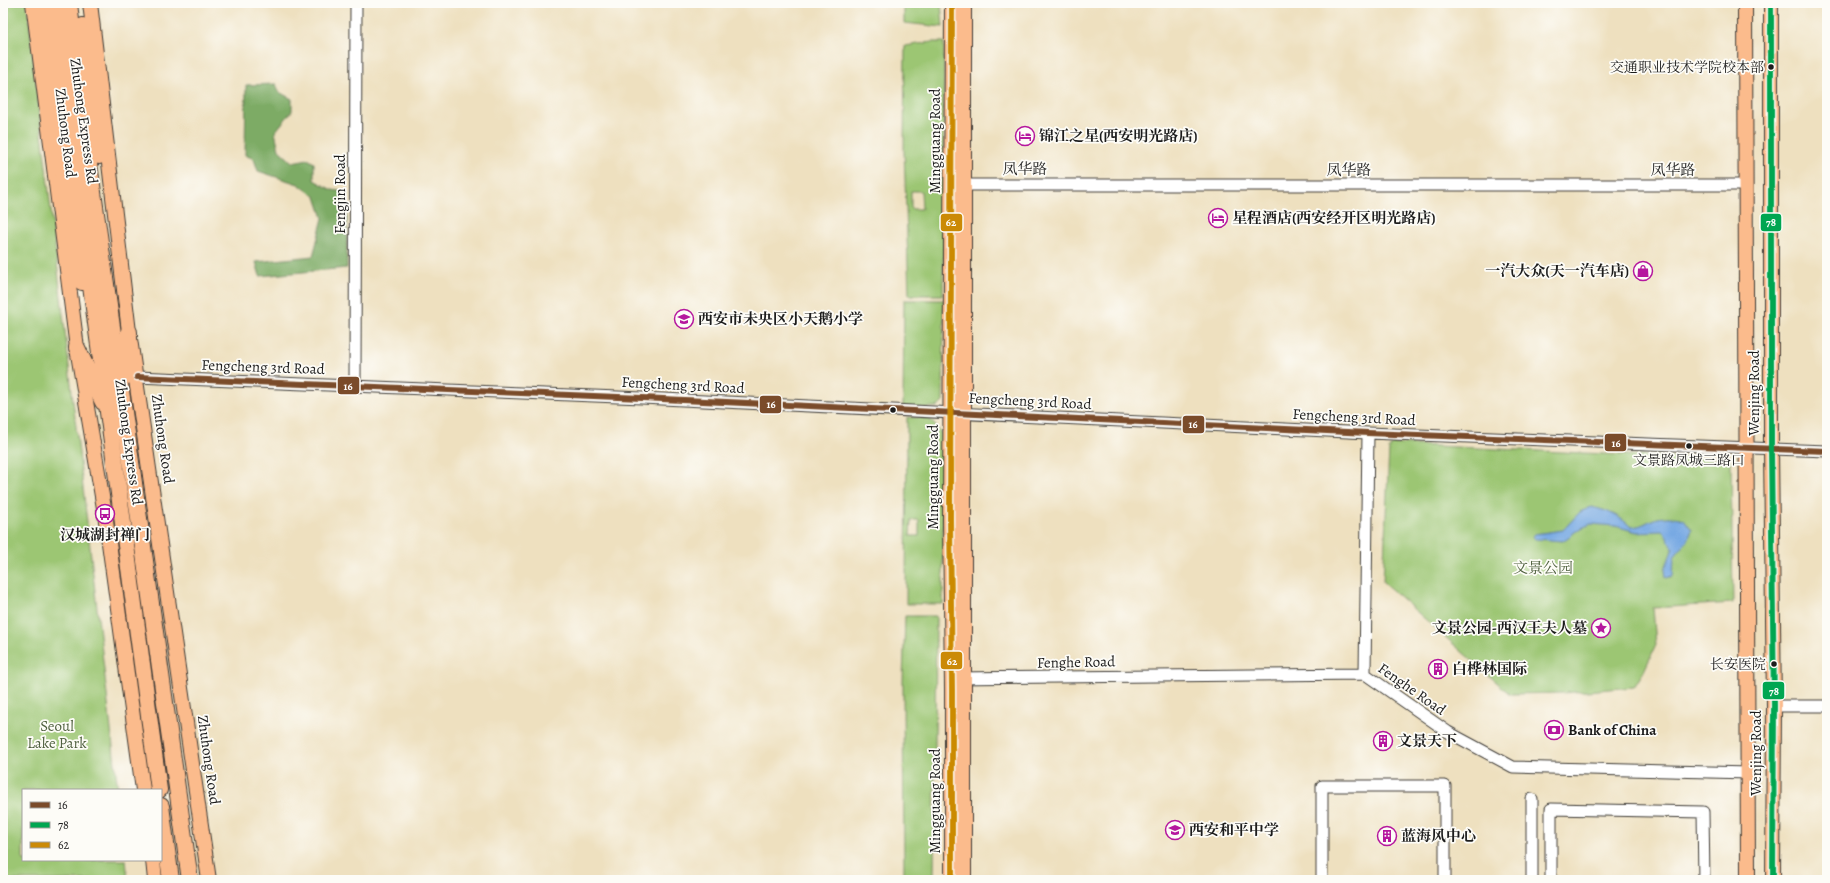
<svg xmlns="http://www.w3.org/2000/svg" width="1830" height="883" font-family="Alegreya,'Noto Serif SC',serif">
	<style>
		.green { fill: #9cc673; stroke: #5c7148; fill-rule: evenodd }
		.forest { fill: #7dab65; stroke: #4c6440 }
		.water { fill: #77a9e3; stroke: #4a6280 }
		.lines { fill: none; stroke-linecap: round; stroke-linejoin: round }
		.minor-casing { stroke: #3c3934; stroke-width: 13 }
		.major-casing { stroke: #3c3934; stroke-width: 16 }
		.highway-casing { stroke: #3c3934; stroke-width: 18 }
		.minor { stroke: #fff; stroke-width: 11 }
		.major { stroke: #fbbb8c; stroke-width: 14 }
		.highway { stroke: #fbbb8c; stroke-width: 16 }
		.bus-1-casing { stroke: #fdfcf7; stroke-width: 9 }
		.bus-2-casing { stroke: #fdfcf7; stroke-width: 9 }
		.bus-3-casing { stroke: #fdfcf7; stroke-width: 9 }
		.bus-1 { stroke: #7a4b2a; stroke-width: 6 }
		.bus-2 { stroke: #00a651; stroke-width: 6 }
		.bus-3 { stroke: #cb8a06; stroke-width: 6 }
		.bus-dot { fill: #1c1c1c; stroke: #fdfcf7; stroke-width: 1.5 }
		.labels { text-anchor: middle; stroke-width: 3.5; stroke-linejoin: round; paint-order: stroke }
		.bus-label { font-size: 14px; fill: #1c1c1c; stroke: #fdfcf7; text-anchor: end }
		.street-label { font-size: 15px; fill: #1c1c1c; stroke: #fdfcf7 }
		.poi-label { font-size: 15px; font-weight: bold; fill: #1c1c1c; stroke: #fdfcf7; text-anchor: start }
		.park-label { font-size: 15px; fill: #4f603f; stroke: #fdfcf7 }
		.line-badge { stroke: #fdfcf7; stroke-width: 1.5 }
		.badge-label { font-size: 11px; text-anchor: middle; font-weight: bold; fill: #fff }
	</style>
	<rect width="100%" height="100%" fill="#fdfcf7"/>
	<filter id="ink" filterUnits="userSpaceOnUse"><feTurbulence type="fractalNoise" baseFrequency=".025" numOctaves="2"/><feDisplacementMap in="SourceGraphic" scale="8" xChannelSelector="R" yChannelSelector="G"/><feConvolveMatrix kernelMatrix="1 2 1 2 8 2 1 2 1" color-interpolation-filters="sRGB"/></filter>
	<filter id="wash" filterUnits="userSpaceOnUse"><feTurbulence type="fractalNoise" baseFrequency=".012" numOctaves="4" result="noise"/><feDisplacementMap in="SourceGraphic" scale="16" xChannelSelector="R" yChannelSelector="G"/><feGaussianBlur stdDeviation="0.9" result="paint"/><feColorMatrix in="noise" values="0 0 0 0 0 0 0 0 0 0 0 0 0 0 0 0 0 1.4 0 .05"/><feComposite in="paint" operator="in"/></filter>
	<g filter="url(#wash)">
		<rect width="100%" height="100%" fill="#eee0bf"/>
		<path class="green" d="M3 3H27L118 790H23V860H126L128 880H3Z
			M904 3H941L943 27 904 23Z
			M932 42H944L943 295H909L904 151 905 46ZM921 191 922 209H911V191Z
			M904 300H944L943 402 938 407 903 408Z
			M907 417 929 418 943 435V604H906ZM911 520H919V536H910Z
			M1393 444 1731 460 1733 603 1653 608 1656 645 1644 671 1634 687 1562 693 1510 694 1383 582 1389 449Z
			M905 616H936L934 880H904L903 682Z"/>
		<path class="forest" d="M276 84 279 92 292 99V111L275 132 279 150 292 162 308 159 314 163V180L332 190 347 192V268L260 276 256 262 313 256 323 218 316 197 298 184 258 171 254 159 245 155 246 85Z"/>
		<path class="water" d="M1591 507C1607 510 1620 516 1631 527 1645 526 1648 520 1658 518 1667 516 1676 517 1684 519L1692 530 1688 540 1674 557 1673 576 1666 578 1665 569 1673 548 1666 535 1662 531 1637 532 1615 526 1591 524 1579 529 1563 541 1535 539 1532 536 1534 534 1563 530 1580 512Z"/>
	</g>
	<g filter="url(#ink)">
		<g class="lines">
			<g class="minor-casing">
				<path id="minor" d="M957 185H1746
					M137 377 642 398 1368 433 1827 451
					M355 385 356 3
					M1365 674 1368 433
					M957 678 1365 674 1448 732 1513 767 1749 773
					M1774 706H1827
					M1322 880V786H1445V880
					M1532 880V799
					M1551 880V809L1703 812 1704 880"/>
			</g>
			<g class="major-casing">
				<path id="major" d="M33 3 77 348 105 514 143 790
					M90 3 129 332 209 880
					M964 3V880
					M1745 3 1748 880
					M1771 3V448L1774 706 1773 880
					M153 860 155 880
					M952 880V689L950 519 952 3"/>
			</g>
			<g class="highway-casing">
				<path id="highway" d="M41 3 61 155 68 217 82 282
					M55 3 66 101 159 790
					M69 3 80 100 190 880
					M83 26 99 156
					M77 348 103 402
					M127 376 129 332
					M161 806 171 880"/>
			</g>
			<use href="#minor" class="minor"/>
			<use href="#major" class="major"/>
			<use href="#highway" class="highway"/>
			<g class="bus-1-casing">
				<path id="bus-1" d="M137 377 642 398 1368 433 1827 451"/>
			</g>
			<g class="bus-2-casing">
				<path id="bus-2" d="M1771 3V448L1774 706 1773 880"/>
			</g>
			<g class="bus-3-casing">
				<path id="bus-3" d="M952 880V689L950 519 952 3"/>
			</g>
			<use href="#bus-1" class="bus-1"/>
			<use href="#bus-2" class="bus-2"/>
			<use href="#bus-3" class="bus-3"/>
		</g>
	</g>
	<defs>
		<g id="hotel-ring" transform="scale(1)"><circle r="9.5" fill="#fdfcf7" stroke="#b5179e" stroke-width="1.5"/><path d="M-6-4.5h1.5V1H6V5H4.5V3h-9V5H-6ZM-4 0a1.8 1.8 0 1 1 3.6 0ZM.5 0V-2.5h3Q6-2.5 6 0Z" fill="#b5179e"/></g>
		<g id="shop-ring" transform="scale(1)"><circle r="9.5" fill="#fdfcf7" stroke="#b5179e" stroke-width="1.5"/><path d="M-5-2.5h2.3a2.7 3.5 0 0 1 5.4 0H5L5.5 6h-11ZM-1.5-2.5h3a1.5 2.3 0 0 0-3 0Z" fill="#b5179e"/></g>
		<g id="school-ring" transform="scale(1)"><circle r="9.5" fill="#fdfcf7" stroke="#b5179e" stroke-width="1.5"/><path d="M0-5L7-2L0 1L-7-2ZM-4 1L0 2.5L4 1V4Q0 6-4 4Z" fill="#b5179e"/></g>
		<g id="bus-ring" transform="scale(1)"><circle r="9.5" fill="#fdfcf7" stroke="#b5179e" stroke-width="1.5"/><path d="M-5-6H5V4H4V6H2V4H-2V6H-4V4H-5ZM-3.5-4V0h7V-4ZM-3.5 1.2v1.5H-2V1.2ZM2 1.2v1.5H3.5V1.2Z" fill="#b5179e"/></g>
		<g id="sight-ring" transform="scale(1)"><circle r="9.5" fill="#fdfcf7" stroke="#b5179e" stroke-width="1.5"/><path d="M0-6L1.8-2.2L6-1.7L2.9 1.2L3.7 5.4L0 3.3L-3.7 5.4L-2.9 1.2L-6-1.7L-1.8-2.2Z" fill="#b5179e"/></g>
		<g id="building-ring" transform="scale(1)"><circle r="9.5" fill="#fdfcf7" stroke="#b5179e" stroke-width="1.5"/><path d="M-4-6H4V6H1V3H-1V6H-4ZM-2.5-4.3h1.7v1.8h-1.7ZM.8-4.3h1.7v1.8H.8ZM-2.5-1h1.7V.8h-1.7ZM.8-1h1.7V.8H.8Z" fill="#b5179e"/></g>
		<g id="bank-ring" transform="scale(1)"><circle r="9.5" fill="#fdfcf7" stroke="#b5179e" stroke-width="1.5"/><path d="M-6-4H6V4H-6ZM0-2.3a2.3 2.3 0 1 0 0 4.6a2.3 2.3 0 1 0 0-4.6Z" fill="#b5179e"/></g>
	</defs>
	<g fill-rule="evenodd">
		<use href="#hotel-ring" x="1025" y="136"/>
		<use href="#hotel-ring" x="1218" y="218"/>
		<use href="#shop-ring" x="1643" y="271"/>
		<use href="#school-ring" x="684" y="319"/>
		<use href="#bus-ring" x="105" y="514"/>
		<use href="#sight-ring" x="1601" y="628"/>
		<use href="#building-ring" x="1438" y="669"/>
		<use href="#bank-ring" x="1554" y="730"/>
		<use href="#building-ring" x="1383" y="741"/>
		<use href="#school-ring" x="1175" y="830"/>
		<use href="#building-ring" x="1387" y="836"/>
	</g>
	<g class="bus-dot">
		<circle cx="1771" cy="67" r="3.5"/>
		<circle cx="893" cy="410" r="3.5"/>
		<circle cx="1689" cy="446" r="3.5"/>
		<circle cx="1774" cy="664" r="3.5"/>
	</g>
	<g class="labels">
		<g class="bus-label">
			<text x="1764" y="72">交通职业技术学院校本部</text>
			<text x="1689" y="465" text-anchor="middle">文景路凤城三路口</text>
			<text x="1766" y="669">长安医院</text>
		</g>
		<g class="street-label">
			<text transform="translate(84 121) rotate(82)" y="5">Zhuhong Express Rd</text>
			<text transform="translate(66 133) rotate(83)" y="5">Zhuhong Road</text>
			<text transform="translate(935 141) rotate(-90)" y="5">Mingguang Road</text>
			<text x="1025" y="174">凤华路</text>
			<text x="1349" y="175">凤华路</text>
			<text x="1673" y="175">凤华路</text>
			<text transform="translate(340 194) rotate(-90)" y="5">Fengjin Road</text>
			<text transform="translate(263 367) rotate(2)" y="5">Fengcheng 3rd Road</text>
			<text transform="translate(683 385) rotate(3)" y="5">Fengcheng 3rd Road</text>
			<text transform="translate(1754 393) rotate(-90)" y="5">Wenjing Road</text>
			<text transform="translate(1030 401) rotate(3)" y="5">Fengcheng 3rd Road</text>
			<text transform="translate(1354 417) rotate(3)" y="5">Fengcheng 3rd Road</text>
			<text transform="translate(163 439) rotate(82)" y="5">Zhuhong Road</text>
			<text transform="translate(129 442) rotate(82)" y="5">Zhuhong Express Rd</text>
			<text transform="translate(933 477) rotate(-90)" y="5">Mingguang Road</text>
			<text transform="translate(1076 662) rotate(-1)" y="5">Fenghe Road</text>
			<text transform="translate(1412 689) rotate(35)" y="5">Fenghe Road</text>
			<text transform="translate(1756 753) rotate(-90)" y="5">Wenjing Road</text>
			<text transform="translate(209 760) rotate(82)" y="5">Zhuhong Road</text>
			<text transform="translate(935 801) rotate(-90)" y="5">Mingguang Road</text>
		</g>
		<g class="poi-label">
			<text x="1039" y="141">锦江之星(西安明光路店)</text>
			<text x="1232" y="223">星程酒店(西安经开区明光路店)</text>
			<text x="1629" y="276" text-anchor="end">一汽大众(天一汽车店)</text>
			<text x="698" y="324">西安市未央区小天鹅小学</text>
			<text x="105" y="540" text-anchor="middle">汉城湖封禅门</text>
			<text x="1587" y="633" text-anchor="end">文景公园-西汉王夫人墓</text>
			<text x="1452" y="674">白桦林国际</text>
			<text x="1568" y="735">Bank of China</text>
			<text x="1397" y="746">文景天下</text>
			<text x="1189" y="835">西安和平中学</text>
			<text x="1401" y="841">蓝海风中心</text>
		</g>
		<g class="park-label">
			<text x="1543" y="573">文景公园</text>
			<text x="57" y="731">Seoul<tspan x="57" dy="17">Lake Park</tspan></text>
		</g>
	</g>
	<g class="line-badge">
		<rect x="940" y="213" width="23" height="19" rx="4" fill="#cb8a06"/>
		<rect x="1760" y="213" width="22" height="19" rx="4" fill="#00a651"/>
		<rect x="337" y="376" width="23" height="19" rx="4" fill="#7a4b2a"/>
		<rect x="759" y="395" width="23" height="19" rx="4" fill="#7a4b2a"/>
		<rect x="1182" y="415" width="23" height="19" rx="4" fill="#7a4b2a"/>
		<rect x="1604" y="433" width="23" height="19" rx="4" fill="#7a4b2a"/>
		<rect x="940" y="651" width="23" height="19" rx="4" fill="#cb8a06"/>
		<rect x="1762" y="681" width="23" height="19" rx="4" fill="#00a651"/>
	</g>
	<g class="badge-label">
		<text x="951" y="226">62</text>
		<text x="1771" y="226">78</text>
		<text x="348" y="390">16</text>
		<text x="771" y="408">16</text>
		<text x="1193" y="428">16</text>
		<text x="1616" y="447">16</text>
		<text x="952" y="665">62</text>
		<text x="1774" y="695">78</text>
	</g>
	<rect width="1830" height="883" fill="none" stroke="#fdfcf7" stroke-width="16"/>
	<rect x="22" y="789" width="140" height="72" fill="#fdfcf7" stroke="#a3a29f"/>
	<rect x="30" y="802" width="20" height="6" fill="#7a4b2a" stroke="#a3a29f"/>
	<text x="58" y="809" font-size="12" fill="#1c1c1c">16</text>
	<rect x="30" y="822" width="20" height="6" fill="#00a651" stroke="#a3a29f"/>
	<text x="58" y="829" font-size="12" fill="#1c1c1c">78</text>
	<rect x="30" y="842" width="20" height="6" fill="#cb8a06" stroke="#a3a29f"/>
	<text x="58" y="849" font-size="12" fill="#1c1c1c">62</text>
</svg>
